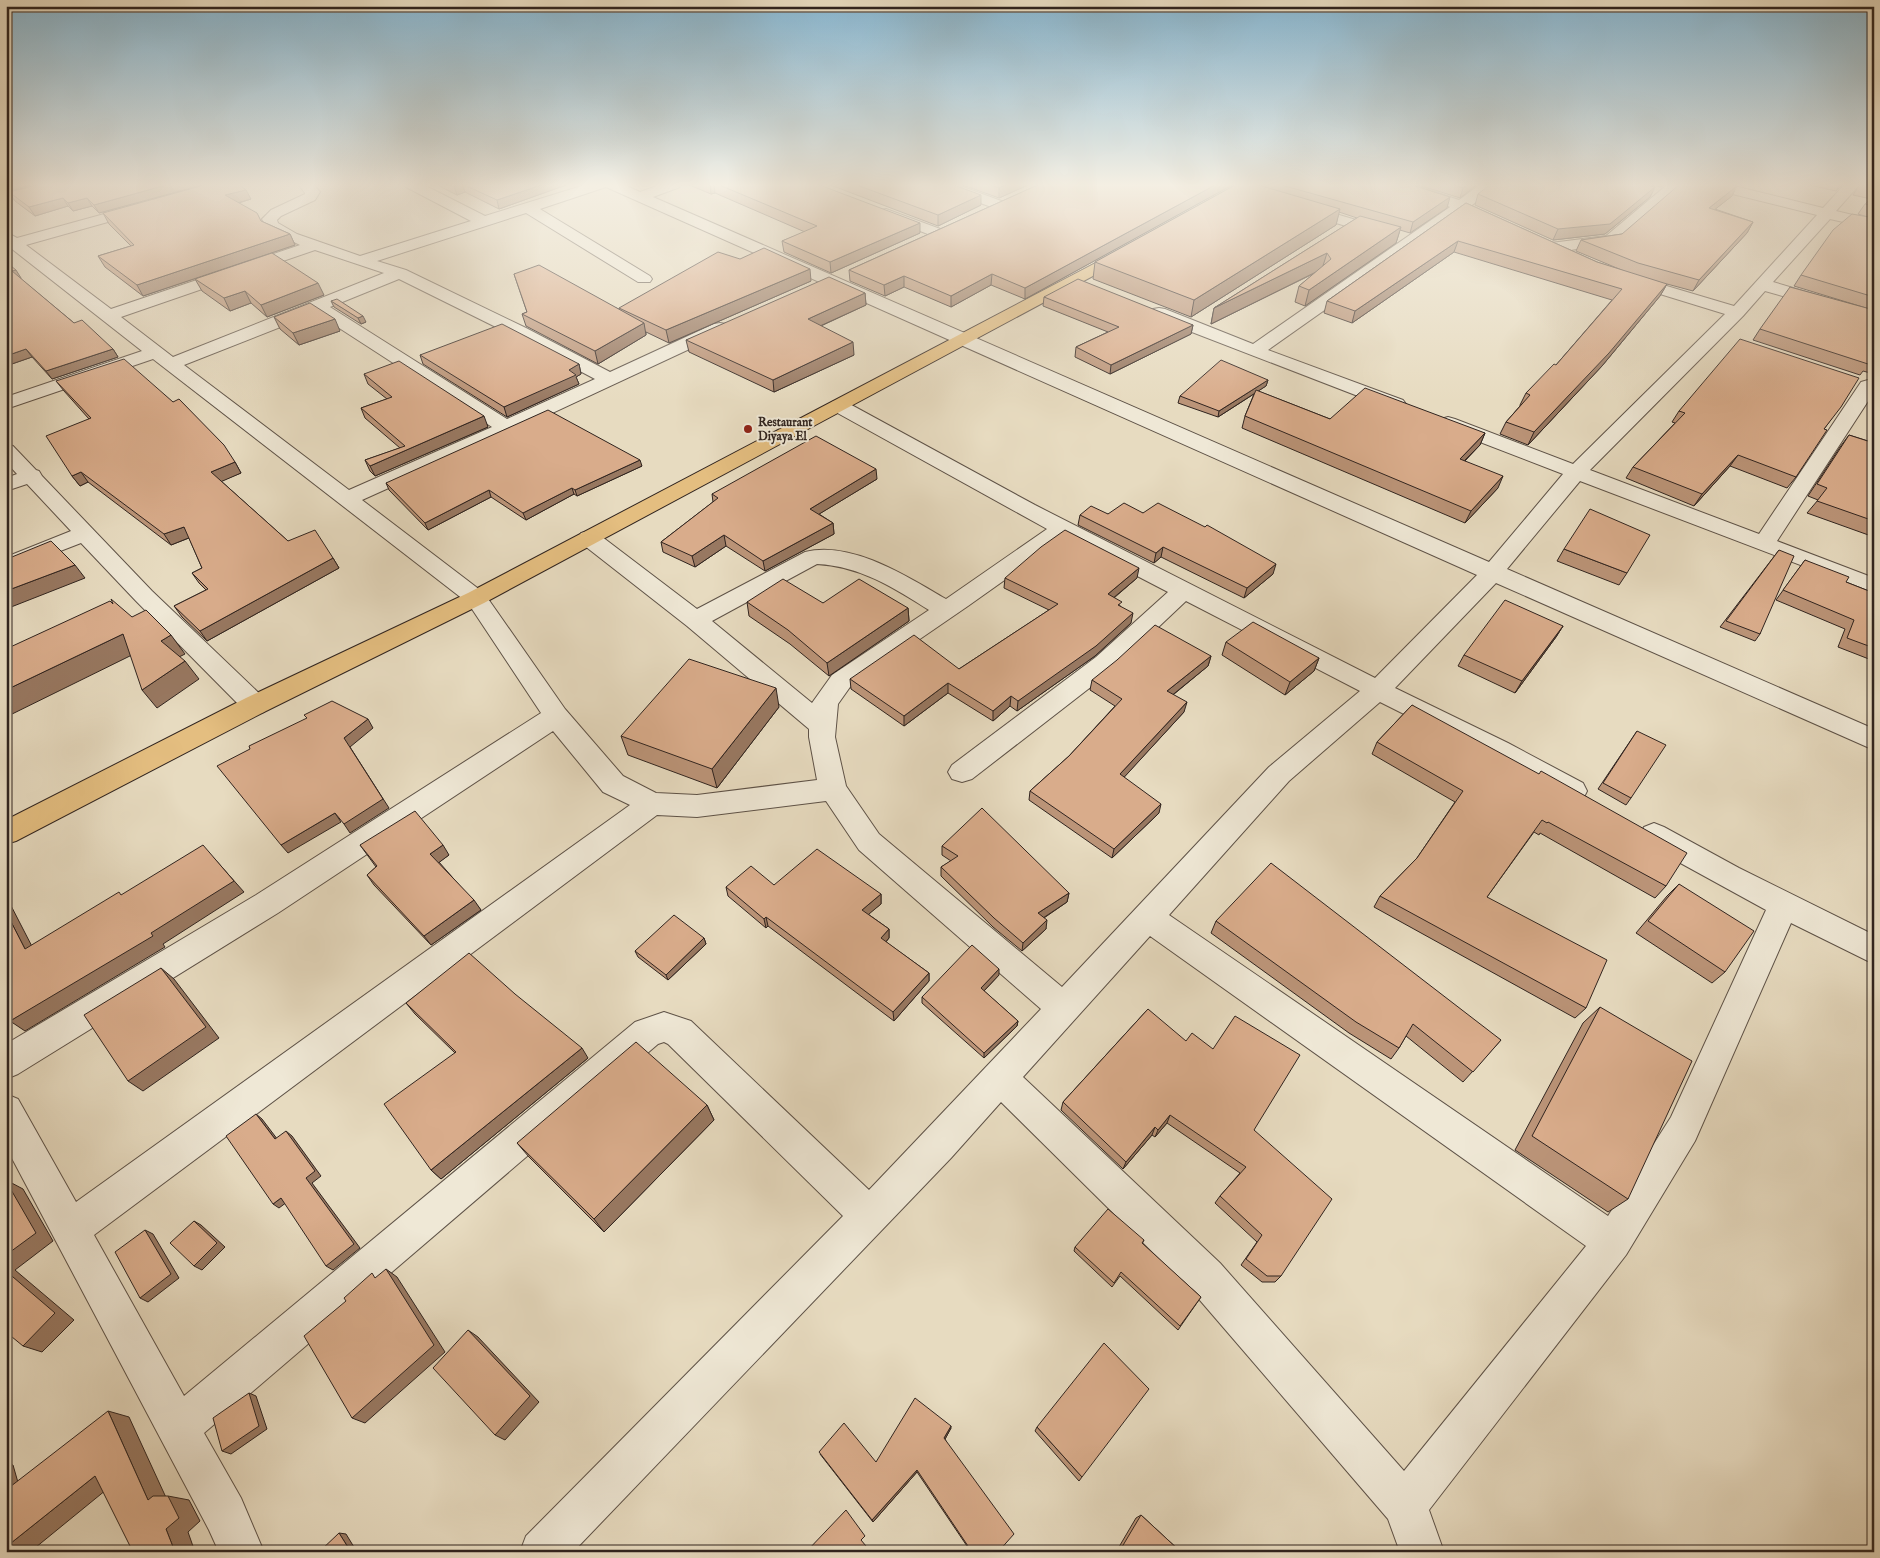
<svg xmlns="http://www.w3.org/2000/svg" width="1880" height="1558" font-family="'IM FELL English',serif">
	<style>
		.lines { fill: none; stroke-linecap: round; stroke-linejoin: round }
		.minor-casing { stroke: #5e5247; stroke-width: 2 }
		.major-casing { stroke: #30241f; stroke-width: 2 }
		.minor { fill: #efe8d6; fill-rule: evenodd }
		.major { fill: #e4be80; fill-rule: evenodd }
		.wall { fill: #bb9478; stroke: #30241f }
		.shaded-wall { fill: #987861; stroke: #30241f }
		.building { fill: #d9ac8b; stroke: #30241f }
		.poi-dot { fill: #8f2418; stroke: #efe8d6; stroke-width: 2 }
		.labels { text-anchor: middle; stroke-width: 4; stroke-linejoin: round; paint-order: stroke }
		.far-poi-label { font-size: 12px; font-weight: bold; fill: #30241f; stroke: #efe8d6; text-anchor: start }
	</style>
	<rect width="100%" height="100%" fill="#e7dbc0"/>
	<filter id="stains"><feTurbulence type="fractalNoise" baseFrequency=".004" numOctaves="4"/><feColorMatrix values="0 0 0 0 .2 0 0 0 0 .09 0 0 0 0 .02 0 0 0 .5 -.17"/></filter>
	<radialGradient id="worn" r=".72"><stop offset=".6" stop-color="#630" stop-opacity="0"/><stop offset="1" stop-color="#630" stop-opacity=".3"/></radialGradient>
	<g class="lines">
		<g class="minor-casing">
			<path id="minor" d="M39 184H62L60 187 6 201V193Z
				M298 184H313L320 192 315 200 281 216 277 220 278 223 297 234 360 256 471 221 406 187 404 184H422L485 216 588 184H622L640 192 662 184H682L680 187 653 197 1489 562 1563 474 1441 427 1438 423 1441 419 1448 417 1455 419 1573 464 1725 314 1621 282 1619 279 1621 276H1633L1734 306 1817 215 1704 187 1702 184H1726L1823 208 1845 184H1860L1836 211 1874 220V229L1830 219 1773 282 1874 312V322L1765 291 1743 316 1590 470 1759 534 1861 382 1868 380 1874 382V392L1777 541 1874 578V593L1580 481 1507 569 1874 729V750L1496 583 1395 688 1508 743 1583 783 1587 791 1583 799 1573 802 1563 799 1490 757 1380 702 1289 781 1169 915 1608 1216 1671 1117 1766 910 1644 843 1640 835 1644 827 1654 823 1664 827 1739 868 1874 935V964L1791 923 1695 1141 1626 1255 1429 1510 1444 1552H1400L1388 1519 1192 1291 1001 1102 951 1158 573 1552H520L526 1536 843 1216 668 1044 664 1042 658 1044 204 1433 241 1498 264 1552H219L209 1530 6 1147V1094L18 1099 76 1202 630 805 603 792 553 731 278 913 18 1074 6 1079V1044L256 895 541 713 468 603 153 359 6 409V397L142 351 12 249 6 251V232L17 238 137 205H147L149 208 147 211 26 245 111 309 300 245 267 229 262 219 271 210 305 194V193ZM606 187 1477 575 1375 678 1035 505 846 402 839 400 832 402 829 406 832 410 1047 529 946 599C908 577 851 540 805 552L697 609 597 533 589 531 581 533 578 538 581 543 687 626 809 729V737L817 780 697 795 656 793 623 776 565 709 484 593 362 500 473 450 726 332 729 328 726 324 720 323 714 324 610 372 526 328 406 270 377 261 526 213 638 282H650L652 279 650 276 540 209ZM315 250 384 273 173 357 121 317ZM399 279 514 336 595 379 507 419 330 307ZM316 313 492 427 349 490 184 365ZM1064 538 1168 592 1096 657 952 765 948 772 952 779 962 782 972 779 1114 669 1186 601 1360 691 1269 767 1062 987 879 834 846 786 835 737 838 704 850 687 968 606ZM817 564C860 566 894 588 929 610L832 675 812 703 712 621ZM826 801 859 850 1041 1009 869 1190 691 1021 664 1012 635 1022 184 1396 94 1235 657 815 697 817ZM1150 936 1586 1246 1404 1471 1220 1263 1023 1077Z
				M935 184H955L1004 202 1006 205 1004 208H994L937 187Z
				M1388 184H1410L1459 200 1481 184H1497L1471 206 1501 220 1504 223 1501 226C1489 229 1473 218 1462 213L1268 350 1403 400 1406 404 1403 408 1396 410 1389 408 1153 317 1150 313 1153 309 1159 308 1165 309 1253 344 1450 207 1438 201 1390 187Z
				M1668 184H1683L1616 243 1551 253 1545 251 1543 248 1545 245 1551 243 1606 236Z
				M1302 204 1390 230 1393 233 1390 236 1385 238 1297 211 1295 208 1297 205Z
				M886 209 943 230 946 233 943 236H933L881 216 879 213 881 210Z
				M6 444 13 446 36 470 39 471 42 476 152 591 264 698 268 705 264 712 255 714 246 712 136 601 81 543 6 572V557L71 531 27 484 6 491V478L17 474 6 462Z"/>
		</g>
		<g class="major-casing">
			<path id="major" d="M1126 247 1132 249 1134 252 1132 255 484 603 264 712 16 841 6 844V820L246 698 468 593Z"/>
		</g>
		<use href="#minor" class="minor"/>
		<use href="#major" class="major"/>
	</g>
	<path class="wall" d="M41 184H206L99 213 92 206 73 211 68 206 35 216 15 201 9 192Z
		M435 184H565L566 185 499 209 465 192 457 195Z
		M687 184H817L920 233 831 273 784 252 782 241 805 232 715 193 711 194Z
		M828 184H951L981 205 938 226Z
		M960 184H1030L999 198Z
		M1040 184H1234L1025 299 991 285 951 307 904 287 885 296 850 281 849 270Z
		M1237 184H1409L1447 208 1410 233 1400 230 1396 243 1305 306 1295 302 1299 286 1315 273 1211 324 1214 308 1357 218 1339 212 1336 225 1191 317 1093 279 1095 262Z
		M1415 184H1478L1460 198Z
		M1646 184H1666L1661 187Z
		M1733 184H1747L1744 186Z
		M1805 184H1843L1836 191Z
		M1860 184H1874V374L1863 371 1860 375 1753 340 1760 329 1866 308 1794 286 1801 275 1871 218 1858 214 1865 204 1871 199 1853 195Z
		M1547 185 1563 186 1655 187 1650 197 1605 234 1553 240 1475 205 1478 194Z
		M1732 196 1715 209 1753 222 1747 233 1693 291 1667 284 1660 296 1602 366 1528 445 1500 434 1506 422 1520 406V405L1526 393 1556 365 1612 300 1454 252 1352 323 1324 313 1327 301 1466 203 1597 262 1624 271 1576 251 1581 240 1622 234Z
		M251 199 239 203 261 221 290 234 295 245 143 296 105 267 98 256 131 246 109 224 103 213Z
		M6 262 21 278V279L74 323 113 349 118 357 52 379 32 357 6 366Z
		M514 274 619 309 811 281 669 343 646 332V335L598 364 526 326 522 314 527 312Z
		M195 279 324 295 267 317 251 303 230 311 202 291Z
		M865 293 866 305 821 326 854 355 774 392 689 352 686 340Z
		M1044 297 1193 325 1191 334 1110 374 1075 357 1076 347 1108 332 1043 306Z
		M331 301 366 322 361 324 334 307Z
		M274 317 340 331 299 345 280 329Z
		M420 355 579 364 581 374 576 377 579 384 507 417 423 364Z
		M364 374 488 427 375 476 370 471 365 460 400 448 365 418 361 408 387 399 368 384Z
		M1268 380 1266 386 1258 391 1330 419 1485 433 1480 445 1465 461 1498 488 1465 523 1242 428 1245 416 1254 394 1218 417 1178 403 1180 396Z
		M56 381 235 462 241 473 221 481 288 541 333 558 339 568 207 641 182 617 174 606 206 590 199 583 192 573 202 568 189 538 171 545 88 482 80 486 72 476 89 419 64 391Z
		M1679 411 1832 418 1824 429 1796 477 1787 488 1730 466 1694 506 1626 478 1633 467 1675 423 1672 422Z
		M1849 435 1874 443V537L1807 513 1818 500 1808 496 1840 447Z
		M642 466 577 496 574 494 526 520 491 497 428 530 389 490 386 483Z
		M877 479 819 514 833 523 834 534 765 571 726 546 695 567 663 552 661 542 713 502 712 494Z
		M1143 513 1273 574 1244 598 1161 557 1154 563 1078 525 1080 515Z
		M1564 549 1627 573 1619 585 1557 561Z
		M1779 550 1760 634 1755 641 1720 627Z
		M1805 560 1846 582 1874 593V661L1838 647 1845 629 1776 600Z
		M1005 578H1137L1114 598 1121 607 1131 623 1095 656 1017 711 1010 706 993 721 948 693 904 726 851 689 850 679 959 669 1049 610 1004 588Z
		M747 602 823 603 908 608 909 621 829 676 790 644 749 616Z
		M1563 626 1556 637 1515 693 1458 666 1464 655Z
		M1226 642 1319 658 1314 671 1285 695 1222 655Z
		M1211 656 1208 666 1173 695 1184 712 1124 777 1159 813 1112 858 1029 800 1030 791 1069 756 1115 706 1090 690 1092 680Z
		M1412 705 1666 886 1655 898 1540 833 1539 835 1534 832 1487 897 1586 1008 1575 1018 1374 907 1380 896 1417 858 1455 802 1372 754 1377 742Z
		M779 707 717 788 628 755 621 736Z
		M1637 731 1631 798 1626 805 1598 789Z
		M360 845 449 855 439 862 481 910 431 945 374 885 367 875 376 867Z
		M942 846 1069 893 1067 902 1044 918 1046 929 1022 951 993 927 941 876V867L951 861 942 855Z
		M1679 884 1725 972 1712 983 1636 933 1667 896Z
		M774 885 881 894V904L868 914 889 929V938L886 942 929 973V981L894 1021 768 926 766 928 728 896 726 887Z
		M1216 921 1501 1040 1463 1082 1406 1036 1399 1048 1391 1059 1349 1033 1211 933Z
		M704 938 706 944 668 980 638 957 635 951Z
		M999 975 984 991 1018 1021 1017 1026 984 1058 922 1003V997Z
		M406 1003 588 1058 441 1179 431 1170 455 1053 415 1014Z
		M1600 1007 1628 1199 1608 1212 1515 1150 1583 1023Z
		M1148 1009 1254 1130 1281 1276 1275 1282H1262L1241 1265 1257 1242 1215 1203 1220 1196 1240 1173 1167 1123 1155 1137 1152 1135 1123 1169 1061 1110 1063 1102Z
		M707 1105 714 1120 604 1232 529 1157 517 1143Z
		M1144 1240 1142 1244 1201 1297 1178 1330 1120 1276 1112 1287 1074 1251 1075 1247Z
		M1037 1427 1082 1477 1079 1481 1035 1431Z
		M951 1428 945 1439 998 1552H971L917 1472 873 1522 820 1454 876 1462Z
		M1141 1515 1181 1552H1116L1136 1518Z"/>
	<path class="shaded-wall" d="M6 184H33L6 192Z
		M170 184H206L99 213 94 205Z
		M462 184 465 192 457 195 454 186Z
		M544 184H565L566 185 499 209 497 200Z
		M710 184H714L715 193 711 194Z
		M1008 184H1030L999 198V188Z
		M1217 184H1234L1025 299V288Z
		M1468 184H1478L1460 198 1463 188Z
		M1840 184H1843L1836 191Z
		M1737 186 1732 196 1704 218 1709 208Z
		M1655 187 1650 197 1605 234 1553 240 1558 229Z
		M246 190 251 199 230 205 225 195Z
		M981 195V205L938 226V215Z
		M1450 197 1447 208 1410 233 1413 222Z
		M63 198 68 206 35 216 29 207Z
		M87 198 92 206 73 211 68 203Z
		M1340 209 1336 225 1191 317 1194 300Z
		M1753 222 1747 233 1693 291 1699 280Z
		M920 223V233L831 273 830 262Z
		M1401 227 1396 243 1305 306 1309 290Z
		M290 234 295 245 143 296 137 285Z
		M1458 241 1454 252 1352 323 1355 311Z
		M1327 253 1322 269 1211 324 1214 308Z
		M810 269 811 281 669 343 666 330Z
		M16 270 21 278 18 280 12 271Z
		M992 274 991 285 951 307V296Z
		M904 276V287L885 296 884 285Z
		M318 283 324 295 267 317 261 305Z
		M1667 284 1660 296 1602 366 1528 445 1534 432Z
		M245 291 251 303 230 311 224 298Z
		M865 293 866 305 809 331 808 319Z
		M363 316 366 322 361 324 358 318Z
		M335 319 340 331 299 345 293 333Z
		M644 323 646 335 598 364 595 351Z
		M1193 325 1191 334 1110 374 1111 365Z
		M853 342 854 355 774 392 773 380Z
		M26 349 32 357 6 366V356Z
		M113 349 118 357 52 379 46 371Z
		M579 364 581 374 576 377 579 384 507 417 504 407Z
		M1268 380 1266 386 1218 417 1219 411Z
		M484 416 488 427 375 476 370 466Z
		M1485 433 1480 445 1454 471 1460 459Z
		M1738 455 1730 466 1694 506 1702 494Z
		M640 460 642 466 577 496 575 490Z
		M235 462 241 473 218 483 211 472Z
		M876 469 877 479 811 519 810 509Z
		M81 472 88 482 80 486 72 476Z
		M1503 476 1498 488 1465 523 1471 511Z
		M572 488 574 494 526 520 523 513Z
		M489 490 491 497 428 530 425 523Z
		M833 523 834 534 765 571 763 561Z
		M184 527 191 537 171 545 164 534Z
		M724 535 726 546 695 567 692 556Z
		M1163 547 1161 557 1154 563 1156 553Z
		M333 558 339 568 207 641 200 631Z
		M1276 564 1273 574 1244 598 1247 588Z
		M75 565 85 578 6 609V591Z
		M1139 568 1137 578 1106 604 1108 594Z
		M908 608 909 621 829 676 827 663Z
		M1133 613 1131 623 1095 656 1017 711 1018 701Z
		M1563 626 1556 637 1515 693 1522 681Z
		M123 634 138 652 6 717V690Z
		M171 635 185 654 175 659 161 641Z
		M1211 656 1208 666 1165 701 1167 691Z
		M1319 658 1314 671 1285 695 1290 682Z
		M185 661 199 679 157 708 142 690Z
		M948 683V693L904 726V716Z
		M776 688 779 707 717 788 712 769Z
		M1011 696 1010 706 993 721V711Z
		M1187 702 1184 712 1118 784 1120 774Z
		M368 719 373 728 350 747 389 808 350 833 344 824V738Z
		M1161 804 1159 813 1112 858 1114 849Z
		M335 813 341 822 288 853 281 845Z
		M443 845 449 855 437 864 430 854Z
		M213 857 244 892 163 944 165 947 25 1031 10 1021 151 933Z
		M1069 893 1067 902 1037 922 1038 913Z
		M881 894V904L863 919 862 910Z
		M6 896 39 960 25 949 6 912Z
		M474 900 481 910 431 945 424 936Z
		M766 917 768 926 766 928 764 919Z
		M1047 920 1046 929 1022 951 1023 943Z
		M889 929V938L881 947V938Z
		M704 938 706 944 668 980 666 975Z
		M161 968 174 979 219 1038 143 1091 128 1081Z
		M999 969V975L981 994V988Z
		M929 973V981L894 1021 893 1012Z
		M1018 1021 1017 1026 984 1058V1053Z
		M582 1048 588 1058 441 1179 431 1170Z
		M707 1105 714 1120 604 1232 594 1219Z
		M256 1114 262 1119 281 1144 275 1139Z
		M1170 1115 1167 1123 1155 1137 1158 1130Z
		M1155 1127 1152 1135 1123 1169 1126 1162Z
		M286 1131 292 1136 321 1176 312 1183 360 1248 333 1270 326 1266 306 1178Z
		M6 1180 23 1189 53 1241 15 1270 74 1320 42 1352 23 1346 6 1271Z
		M281 1198 287 1202 279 1208 273 1204Z
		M194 1221 201 1225 225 1247 202 1270 194 1266Z
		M145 1230 153 1234 179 1278 148 1302 140 1298Z
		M386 1269 397 1277 445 1352 365 1423 352 1418Z
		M468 1330 478 1337 539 1402 505 1440 495 1435Z
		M249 1393 256 1396 267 1429 231 1454 222 1451Z
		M108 1411 129 1417 169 1504 148 1500Z
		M951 1426V1428L944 1441V1438Z
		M6 1463 13 1465 23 1500 6 1498Z
		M917 1470V1472L873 1522 872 1520Z
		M95 1476 117 1481 30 1552H6V1547Z
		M168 1496 189 1500 200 1521 188 1532 195 1552H175L166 1529Z
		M339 1533 346 1534 357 1552H351Z"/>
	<path class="building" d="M41 184H170L94 205 87 198 68 203 63 198 29 207 9 192Z
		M208 184H238L246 190 225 195 257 213 261 221 290 234 137 285 98 256 134 245 103 213Z
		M449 184H461L454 186Z
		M462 184H544L497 200Z
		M717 184H817L920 223 830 262 782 241 817 226Z
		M854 184H951L981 195 938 215Z
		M989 184H1008L999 188Z
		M1040 184H1217L1025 288 992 274 951 296 904 276 884 285 849 270Z
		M1237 184H1255L1340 209 1194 300 1095 262Z
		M1278 184H1409L1450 197 1413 222Z
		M1451 184H1468L1463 188Z
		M1491 184H1543L1563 186 1570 184H1641L1655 187 1610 224 1558 229 1478 194Z
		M1680 184H1730L1737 186 1709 208 1753 222 1699 280 1638 263 1581 240 1622 234Z
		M1859 184H1874V188Z
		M1874 197V206L1865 204Z
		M1466 203 1597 262 1667 284 1609 353 1534 432 1506 422 1530 395 1526 393 1554 364 1556 365 1622 289 1458 241 1355 311 1327 301Z
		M1852 214 1874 218V297L1801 275 1833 230Z
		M1360 216 1401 227 1309 290 1299 286 1331 259 1327 253 1214 308Z
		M764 248 810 269 666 330 619 308 718 252 740 259Z
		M272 253 318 283 261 305 245 291 224 298 195 279Z
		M6 262 16 270 12 271 74 323 82 320 113 349 46 371 26 349 6 356Z
		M539 265 644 323 595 351 522 314 527 312 514 274Z
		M829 277 865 293 808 319 853 342 773 380 686 340Z
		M1078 279 1193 325 1111 365 1076 347 1119 327 1044 297Z
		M1790 287 1874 310V360L1871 359 1868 364 1760 329Z
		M337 299 363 316 358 318 331 301Z
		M310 303 335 319 293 333 274 317Z
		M502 324 579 364 569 370 576 375 504 407 420 355Z
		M1740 339 1859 378 1841 407 1824 429 1827 430 1796 477 1738 455 1702 494 1633 467 1685 413 1679 411Z
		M124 359 173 402 179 399 224 445 235 462 211 472 288 541 315 530 333 558 200 631 174 606 208 589 192 573 202 568 184 527 164 534 81 472 72 476 46 436 91 418 56 381Z
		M1221 360 1268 380 1219 411 1180 396Z
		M399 361 484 416 370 466 365 460 405 446 361 408 392 397 364 374Z
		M1365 388 1485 433 1460 459 1503 476 1471 511 1245 416 1256 390 1330 419Z
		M548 410 640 460 575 490 572 488 523 513 489 490 425 523 386 483Z
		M1849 435 1874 443V521L1817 501 1827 488 1817 484Z
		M816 436 876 469 810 509 833 523 763 561 724 535 692 556 661 542 718 498 712 494Z
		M1124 503 1143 513 1158 503 1205 527 1207 525 1276 564 1247 588 1163 547 1156 553 1080 515 1091 506 1108 514Z
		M1590 509 1650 535 1627 573 1564 549Z
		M1065 530 1139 568 1108 594 1122 602 1118 605 1133 613 1096 646 1018 701 1011 696 993 711 948 683 904 716 850 679 914 635 959 669 1058 604 1005 578 1041 547Z
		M51 541 75 565 6 591V557L7 559Z
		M1779 550 1794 556 1760 634 1726 621Z
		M1805 560 1849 577 1846 582 1874 593V648L1847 638 1854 620 1783 590Z
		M783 579 823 603 859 579 908 608 827 663 788 630 747 602Z
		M111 599 132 617 146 610 171 635 161 641 185 661 142 690 123 634 6 690V649L110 601 113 604Z
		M1505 600 1563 626 1522 681 1464 655Z
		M1253 622 1319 658 1290 682 1226 642Z
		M1155 625 1211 656 1167 691 1187 702 1120 774 1161 804 1114 849 1030 791 1069 756 1122 699 1092 680 1117 660Z
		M689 659 776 688 712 769 621 736Z
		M332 701 368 719 344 738 383 799 344 824 335 813 281 845 217 766 250 749 249 746 307 718 304 715Z
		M1412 705 1539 774 1541 771 1687 853 1666 886 1548 822 1547 823 1542 820 1487 897 1607 960 1586 1008 1380 896 1417 858 1463 791 1377 742Z
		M1637 731 1666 745 1631 798 1603 783Z
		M982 808 1069 893 1038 913 1047 920 1023 943 994 918 941 867 958 856 942 846Z
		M415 811 443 845 430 854 474 900 424 936 367 875 377 866 360 845Z
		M203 845 234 881 151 933 153 936 10 1021 6 1015V912L25 949 119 892 121 895Z
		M817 849 881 894 862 910 889 929 881 938 929 973 893 1012 766 917 764 919 726 887 751 866 774 885Z
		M1271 863 1501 1040 1473 1072 1413 1024 1399 1048 1356 1022 1216 921Z
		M1679 884 1754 931 1725 972 1648 921Z
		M674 915 704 938 666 975 635 951Z
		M972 945 999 969 981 988 1018 1021 984 1053 922 997Z
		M469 953 515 994 582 1048 431 1170 384 1104 456 1052 406 1003Z
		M161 968 206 1027 128 1081 84 1015Z
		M1600 1007 1692 1061 1628 1199 1532 1136Z
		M1148 1009 1186 1041 1192 1033 1213 1049 1235 1016 1300 1055 1254 1130 1332 1199 1281 1276H1267L1246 1259 1262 1235 1220 1196 1246 1167 1170 1115 1158 1130 1155 1127 1126 1162 1063 1102Z
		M636 1042 707 1105 594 1219 517 1143Z
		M256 1114 275 1139 286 1131 315 1171 306 1178 354 1244 326 1266 281 1198 273 1204 226 1136Z
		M6 1181 36 1233 6 1255Z
		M1108 1209 1144 1240 1142 1243 1201 1297 1180 1326 1121 1272 1114 1283 1075 1247Z
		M194 1221 217 1243 194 1266 170 1243Z
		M145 1230 171 1274 140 1298 115 1252Z
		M386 1269 434 1345 352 1418 304 1336 346 1301 344 1298 372 1273 375 1278Z
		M6 1271 55 1313 23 1346 6 1332Z
		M468 1330 530 1396 495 1435 433 1368Z
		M1104 1343 1149 1389 1082 1477 1037 1427Z
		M249 1393 259 1426 222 1451 213 1418Z
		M915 1398 951 1426 944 1438 1014 1534 998 1552H972L917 1470 872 1520 819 1452 844 1423 876 1462Z
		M108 1411 148 1500 153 1496H168L179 1518 166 1529 175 1552H133L95 1476 6 1547V1490Z
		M846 1510 865 1536 861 1540 871 1552H806Z
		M1141 1515 1181 1552H1119Z
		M339 1533 351 1552H319Z"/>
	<linearGradient id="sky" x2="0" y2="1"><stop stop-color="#87b7d2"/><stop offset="0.46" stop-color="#f4efe3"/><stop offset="1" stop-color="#f4efe3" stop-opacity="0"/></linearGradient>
	<rect width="1880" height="402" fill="url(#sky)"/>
	<circle class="poi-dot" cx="748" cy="429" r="5"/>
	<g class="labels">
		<g class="far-poi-label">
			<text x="758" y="426">Restaurant<tspan x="758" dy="14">Diyaya El</tspan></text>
		</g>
	</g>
	<rect width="1880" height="1558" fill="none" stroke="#e7dbc0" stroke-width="25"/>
	<rect x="8" y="8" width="1865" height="1543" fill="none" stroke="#30241f" stroke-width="2.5"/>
	<rect x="12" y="12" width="1855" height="1533" fill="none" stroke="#30241f"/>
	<rect width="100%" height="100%" filter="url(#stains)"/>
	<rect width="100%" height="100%" fill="url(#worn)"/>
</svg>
